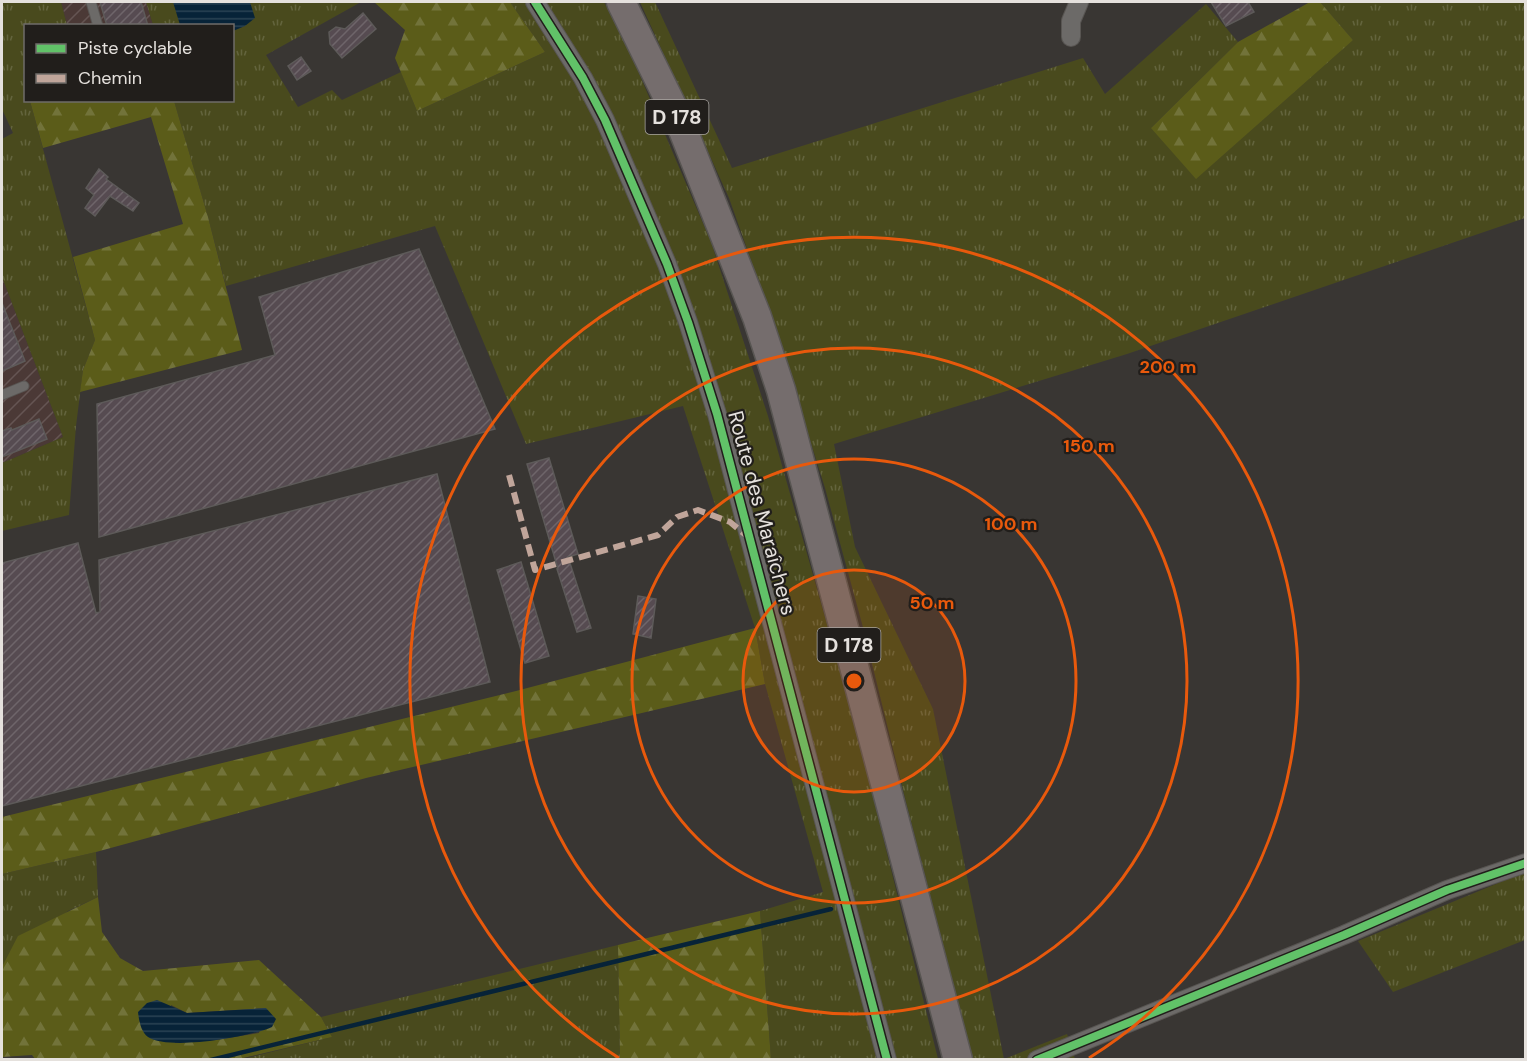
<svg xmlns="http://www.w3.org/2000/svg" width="1527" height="1061" font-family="'DM Sans',sans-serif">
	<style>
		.industrial { fill: url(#industrial-furrows) }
		.grass { fill: url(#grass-tufts) }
		.forest { fill: url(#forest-firs); fill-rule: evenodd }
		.water { fill: url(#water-rules) }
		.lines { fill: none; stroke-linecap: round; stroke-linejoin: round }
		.stream { stroke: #072338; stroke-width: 4.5 }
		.building { fill: url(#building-hatch); stroke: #5d5a59; stroke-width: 1.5 }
		.lane-casing { stroke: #585552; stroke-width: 11 }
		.street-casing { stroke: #585552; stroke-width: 20 }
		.primary-casing { stroke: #585552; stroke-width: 31 }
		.lane { stroke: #6c6a68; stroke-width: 9 }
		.street { stroke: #6c6a68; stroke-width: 18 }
		.primary { stroke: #756d6d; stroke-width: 28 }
		.quiet { stroke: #c0a59a; stroke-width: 6; stroke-dasharray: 12 6; stroke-linecap: butt }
		.cycleway-casing { stroke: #211e1b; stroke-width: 11 }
		.cycleway { stroke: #61c268; stroke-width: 8 }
		.ring { fill: none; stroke: #e8590c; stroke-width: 3 }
		.labels { text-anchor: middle; stroke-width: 4.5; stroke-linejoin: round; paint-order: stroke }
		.shield { fill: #211e1b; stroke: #aaa6a3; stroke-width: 1.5 }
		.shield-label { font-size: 20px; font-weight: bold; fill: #e5e1dd }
		.street-label { font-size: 21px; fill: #e5e1dd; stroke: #211e1b }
		.centre { fill: #e8590c; stroke: #211e1b; stroke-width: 3 }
		.ring-label { font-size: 18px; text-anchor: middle; font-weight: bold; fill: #e8590c; stroke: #211e1b; stroke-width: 4.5; stroke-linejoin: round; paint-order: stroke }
	</style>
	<defs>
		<pattern id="industrial-furrows" width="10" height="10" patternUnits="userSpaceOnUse" patternTransform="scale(1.5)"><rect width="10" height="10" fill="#4b3936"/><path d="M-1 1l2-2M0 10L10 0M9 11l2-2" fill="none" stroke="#655553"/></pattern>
		<pattern id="grass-tufts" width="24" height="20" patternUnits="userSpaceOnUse" patternTransform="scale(1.5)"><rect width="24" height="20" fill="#494a1d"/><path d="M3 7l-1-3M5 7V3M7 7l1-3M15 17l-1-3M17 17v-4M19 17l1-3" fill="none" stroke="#63643d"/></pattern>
		<pattern id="forest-firs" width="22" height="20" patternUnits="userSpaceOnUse" patternTransform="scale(1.5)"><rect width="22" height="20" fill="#5b5c19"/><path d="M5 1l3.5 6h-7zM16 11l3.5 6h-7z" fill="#72733a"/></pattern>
		<pattern id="water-rules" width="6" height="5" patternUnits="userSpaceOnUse" patternTransform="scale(1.5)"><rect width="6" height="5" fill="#072338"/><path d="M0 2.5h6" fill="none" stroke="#2b4354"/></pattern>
		<pattern id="building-hatch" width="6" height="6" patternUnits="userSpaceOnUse" patternTransform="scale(1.5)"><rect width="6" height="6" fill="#564b51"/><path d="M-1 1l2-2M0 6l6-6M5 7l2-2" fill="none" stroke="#6e656a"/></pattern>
	</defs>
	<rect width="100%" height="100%" fill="#393633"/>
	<path class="industrial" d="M61 2H146L153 25H67Z
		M2 277 63 437 2 463Z"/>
	<path class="grass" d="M2 2H61L67 25 26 26V73L23 74 26 100 30 101 95 340 83 370 76 426 69 515 2 531V463L63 437 2 277V139L13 133 2 109Z
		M146 2H361L266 55 298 107 332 90 342 100 401 72 417 111 545 52 510 2H604L632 57 711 242 768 416 853 716 938 1059H771L760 911 823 892 765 684 755 628 683 406 526 444 435 226 226 286 208 217 174 101 232 100V26L153 25Z
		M640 2H655L732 168 1083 58 1105 94 1206 4 1238 42 1151 128 1353 40 1320 2H1525V218L1127 354 834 444 855 547 933 709 1004 1059 1067 1034 1075 1059H973L906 802 864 631 825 488 773 322 729 198Z
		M96 852 98 897 68 911 2 967V874Z
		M1525 872V940L1393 992 1358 941Z
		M618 945 620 1059 239 1060 332 1037 321 1017Z"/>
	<path class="forest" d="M374 2H510L545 52 417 111 395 58 405 30Z
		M1310 2H1320L1353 40 1196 179 1151 128 1238 42Z
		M30 101H174L208 217 242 350 80 392 83 370 95 340 73 257 183 224 151 117 43 148Z
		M755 628 765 684 366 778 96 852 2 874V817L516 691Z
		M98 897 102 932 120 958 143 971 259 960 321 1017 332 1037 239 1059 36 1060 32 1055 2 1057V967L18 936ZM171 1005 187 1013 266 1008 259 1033 216 1040 175 1043Z
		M760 911 771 1059H620L618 945Z"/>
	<path class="water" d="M173 2H250L255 18 245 26 233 31 232 26 180 25Z
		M157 1000 187 1013 266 1008 276 1019 272 1027C250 1037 169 1051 148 1037 141 1032 139 1021 138 1012L147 1003Z"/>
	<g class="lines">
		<path class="stream" d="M211 1060 831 909"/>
	</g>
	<path class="building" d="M100 2H141L148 26H107Z
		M1211 2H1248L1254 12 1226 26Z
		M363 13 376 29 342 58 330 44 329 32 336 27 345 29Z
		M301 57 311 71 297 80 288 66Z
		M99 169 108 177 106 179 139 203 133 211 110 196 95 216 85 208 94 195 86 188Z
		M419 249 495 429 99 537 97 404 275 355 259 297Z
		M2 303 25 361 2 371Z
		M39 419 47 439 2 457V431L11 428 12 430Z
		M549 458 578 554 568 557 591 628 577 632 557 569H558L527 464Z
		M437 474 490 682 2 806V563L78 543 96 613 100 612 99 560Z
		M521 562 549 656 525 663 497 570Z
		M638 596 656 599 651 638 633 634Z"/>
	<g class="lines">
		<g class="lane-casing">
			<path id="lane" d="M91 2 98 26
				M2 395 24 386"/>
		</g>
		<g class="street-casing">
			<path id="street" d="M535 2 583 78 605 120 667 264 688 322 717 414 887 1060
				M1071 37V21L1079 2
				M1037 1060 1344 935 1447 890 1526 863"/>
		</g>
		<g class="primary-casing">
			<path id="primary" d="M621 2 679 120 757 317 781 390 958 1060"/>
		</g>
		<use href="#lane" class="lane"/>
		<use href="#street" class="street"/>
		<use href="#primary" class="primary"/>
		<path class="quiet" d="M509 475 535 570 658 535 677 517 698 510 730 522 747 536"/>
		<g class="cycleway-casing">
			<path id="cycleway" d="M535 2 583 78 605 120 667 264 688 322 717 414 887 1060
				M1037 1060 1344 935 1447 890 1526 863"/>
		</g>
		<use href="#cycleway" class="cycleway"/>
	</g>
	<circle cx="854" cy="681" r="111" fill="#e8590c" fill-opacity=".12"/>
	<g class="ring">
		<circle cx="854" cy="681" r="111"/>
		<circle cx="854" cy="681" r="222"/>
		<circle cx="854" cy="681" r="333"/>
		<path d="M619 1058A444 444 0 1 1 1089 1058"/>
	</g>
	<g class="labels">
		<g class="shield">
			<rect x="645.5" y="100" width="63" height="34" rx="4.5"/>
			<rect x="817.5" y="628" width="63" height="34" rx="4.5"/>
		</g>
		<g class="shield-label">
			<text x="677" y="124">D 178</text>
			<text x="849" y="652">D 178</text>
		</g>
		<g class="street-label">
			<text transform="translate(762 513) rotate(75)" y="7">Route des Maraîchers</text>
		</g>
	</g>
	<circle cx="854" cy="681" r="9" class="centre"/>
	<g class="ring-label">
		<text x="1168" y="373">200 m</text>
		<text x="1089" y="452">150 m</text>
		<text x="1011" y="530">100 m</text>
		<text x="932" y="609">50 m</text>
	</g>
	<rect width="1527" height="1061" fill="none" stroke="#e5e1dd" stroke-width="6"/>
	<rect x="24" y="24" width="210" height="78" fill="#211e1b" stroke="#6f6c69" stroke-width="1.5"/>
	<rect x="36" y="44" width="30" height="9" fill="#61c268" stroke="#6f6c69" stroke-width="1.5"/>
	<text x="78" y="54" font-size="18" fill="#e5e1dd">Piste cyclable</text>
	<rect x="36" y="74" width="30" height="9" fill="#c0a59a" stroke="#6f6c69" stroke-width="1.5"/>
	<text x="78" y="84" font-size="18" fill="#e5e1dd">Chemin</text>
</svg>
